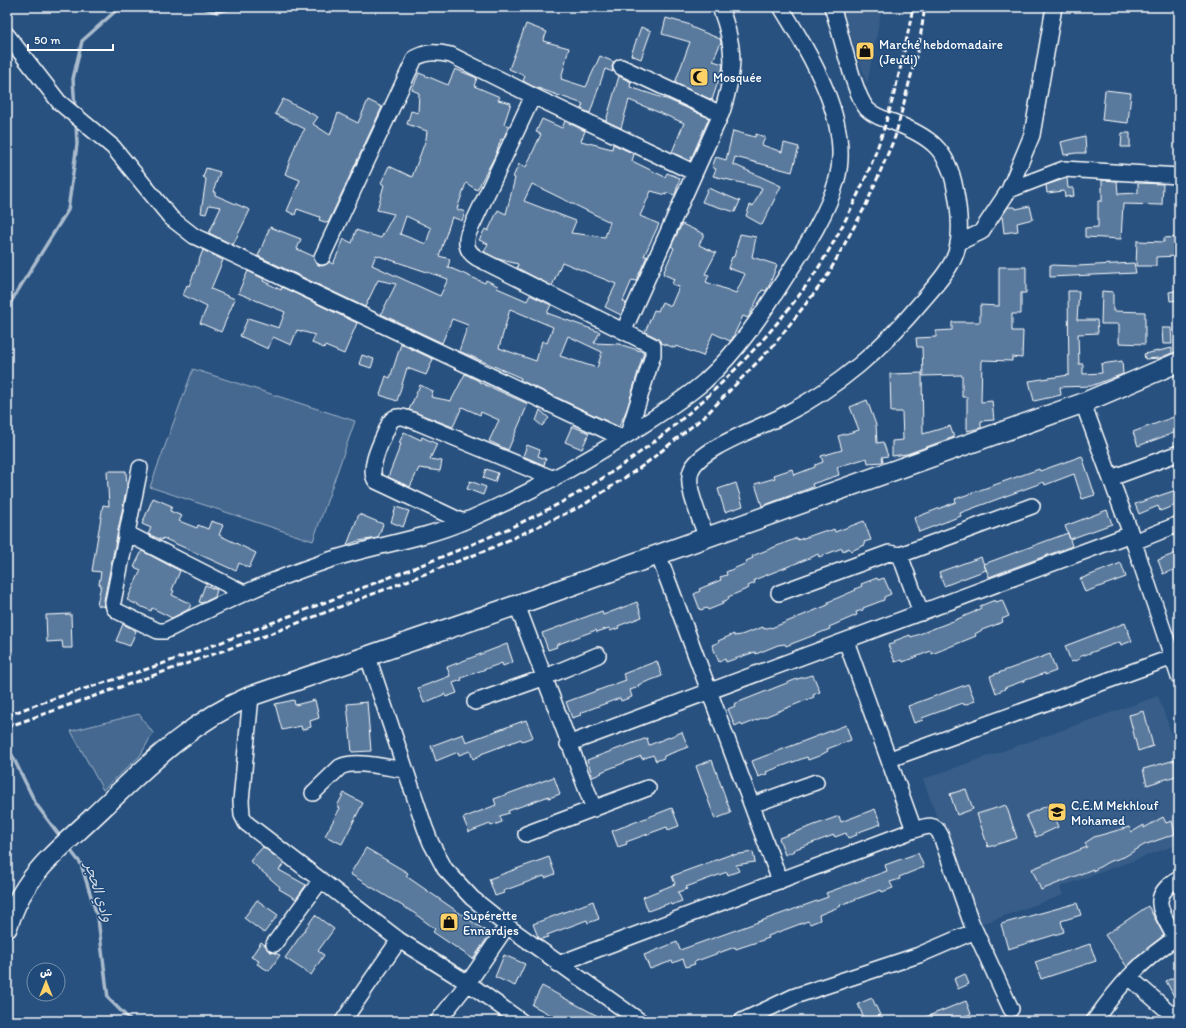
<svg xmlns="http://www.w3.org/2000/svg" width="1186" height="1028" font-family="Itim,'Playpen Sans Arabic',sans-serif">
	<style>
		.built { fill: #375d88 }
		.green { fill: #446890; stroke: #a2b4c8 }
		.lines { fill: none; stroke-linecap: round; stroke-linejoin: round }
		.stream { stroke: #aabbcd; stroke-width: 3.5 }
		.building { fill: #5a7a9d; stroke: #fff; fill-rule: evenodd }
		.minor-casing { stroke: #fff; stroke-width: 18 }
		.major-casing { stroke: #fff; stroke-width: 22 }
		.minor { stroke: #1f4a7a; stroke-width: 15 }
		.major { stroke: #1f4a7a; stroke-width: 19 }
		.rail { stroke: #fff; stroke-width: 3; stroke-dasharray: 6 3; stroke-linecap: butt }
		.labels { text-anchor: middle; stroke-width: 3; stroke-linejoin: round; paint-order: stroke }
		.poi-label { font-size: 13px; fill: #fff; stroke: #1f4a7a; text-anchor: start }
		.water-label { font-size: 14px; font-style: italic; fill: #d4dde6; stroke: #1f4a7a }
	</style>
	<rect width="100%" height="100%" fill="#28517f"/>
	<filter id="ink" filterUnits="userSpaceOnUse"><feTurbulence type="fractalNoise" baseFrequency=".025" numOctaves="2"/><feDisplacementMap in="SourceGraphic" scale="8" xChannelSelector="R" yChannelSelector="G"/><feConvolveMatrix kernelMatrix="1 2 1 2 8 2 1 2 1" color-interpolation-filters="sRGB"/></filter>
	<g filter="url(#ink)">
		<path class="built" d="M840 7H882L867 84 845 18Z
			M1158 696 1179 754V844L1060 887 1063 895 976 926 923 779Z"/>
		<path class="green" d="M193 369 355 421 313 541 150 487Z
			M139 714 153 733 140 756 103 790 71 731Z"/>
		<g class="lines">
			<path class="stream" d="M201 7 217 12 236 7
				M75 109 73 79 82 41 120 7
				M7 308 68 210 77 144 76 123
				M12 755 36 804 62 839
				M68 847 81 864 98 919 108 998 131 1021"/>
		</g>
		<path class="building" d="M666 18 691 25V27L720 39 721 42 713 61 723 64 722 70 712 100 675 83 690 42 662 34Z
			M526 24 547 32 543 41 569 48 561 79 586 87 600 56 614 62 612 67 613 72 605 69 590 113 581 109 583 104 532 86 523 81 525 76 509 69Z
			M641 27 651 31 641 59 631 55Z
			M455 69 477 78 474 86 500 97 498 100 511 103 504 124 509 126 503 140 501 139 496 154 477 190 466 183 457 209 465 212 462 221 452 217 439 256 450 259 448 267 485 283 486 280 498 286 497 288 527 301 530 295 551 305 547 313 600 332 594 343 619 344 644 352 627 409 619 427 520 380 521 378 459 351 468 325 452 319 442 343 381 314 396 284 378 280 365 307 258 256 270 227 301 239 297 249 313 256 315 262 322 266 329 262 333 264 344 239 352 243 356 230 381 238 394 214 377 210 384 185 381 183 389 166 412 177 426 139 427 131 407 124 411 111 418 113 419 93 412 90 419 73 448 85ZM406 216 431 228 426 244 400 234ZM376 255 448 279 440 296 372 265ZM510 309 553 327 547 343 542 341 536 361 499 348ZM568 336 602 352 597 368 560 356Z
			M619 76 631 82 630 87 669 100 709 118 690 161 672 152 684 123 629 100 621 128 606 121Z
			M1105 90 1131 93 1128 123 1102 120Z
			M283 99 318 117 313 124 330 135 338 113 358 123 368 100 382 107 328 223 319 220 320 217 297 209 295 215 287 211 300 180 285 174 297 141 305 129 275 114Z
			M542 119 562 128 565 121 585 131 581 141 612 149 613 144 634 154 632 161 665 177 667 173 680 178 675 195 666 193V195L651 191 640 216 659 224 644 256H647L636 281 632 280 623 301 626 303 621 315 605 307 616 284 562 262 552 286 517 268 518 264 498 259 484 252 488 244 479 240 485 229 488 231 498 210 506 214 515 178 513 177 519 164 526 167 541 134 536 132ZM532 184 610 222 605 237 571 233 576 221 524 201Z
			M733 131 755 137 756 134 765 137 762 145 782 152 784 143 799 147 792 172 735 157 733 164 781 186 762 225 746 216 750 205 753 206 762 188 713 176 716 169 712 167 716 157 726 160Z
			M1122 133H1130V147H1121Z
			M1085 136 1086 153H1076L1064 155 1061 142Z
			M206 168 220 172 213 192H215V195L250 210 233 245 209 233 221 207 209 205 206 214 201 213 206 179 203 177Z
			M1067 178 1068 188H1073L1074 196 1065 197 1064 191 1047 193 1046 185Z
			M1102 180 1117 181 1118 194 1138 193V183L1163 184 1162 205 1123 204 1121 239 1085 237V228L1098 227V201H1102Z
			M708 188 740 201 735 212 702 202Z
			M1030 206 1033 219 1017 223 1018 231 1004 233 1002 216 1008 207H1015L1016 209Z
			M682 224 704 234 699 245 716 253 705 274 709 275 706 282 736 293 745 274 728 268 732 257H734L740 234 756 237 752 257 777 265 769 286 766 291 762 290 748 318 743 316 732 339 730 341 713 333 703 356 676 346 675 348 661 343 657 338 645 332 654 310 658 311 662 302 671 306 679 287 672 284 674 279 663 274 674 248 671 246Z
			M1179 237V256L1156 257V266H1136L1137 241 1164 242V238Z
			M203 250 223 260 211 289 235 299 221 332 200 323 207 307 183 295 187 285 189 286Z
			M1134 263 1136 273 1050 277V265L1077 266Z
			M999 267H1026V293H1021V314H1012V331H1023L1022 358 1012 357V361L982 360 981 402 992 401 994 420 981 421V428L967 431V397H962V375L923 376 922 347H917L916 338 936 337V331L952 330V322H980V305L999 306Z
			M248 271 264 279 263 281 281 290 282 287 357 323 344 354 325 346 324 348 312 343 315 335 297 330 291 345 273 337 268 349 240 336 248 318 279 328 285 312 238 293Z
			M1179 290V300L1170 301 1169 292Z
			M1068 291H1079L1077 320H1097L1098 333 1078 334 1079 364H1083V374L1102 373 1101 364 1122 361 1123 374 1091 386 1060 387 1061 395 1034 401 1029 381 1069 375Z
			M1102 291 1113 292V311L1145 312V344L1119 343V324H1101Z
			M1162 328H1171L1172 344H1163Z
			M401 344 433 359 426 375 407 368 397 401 380 395 386 376 390 378Z
			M1172 348V353L1160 358 1145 359 1144 354Z
			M362 355 374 359 371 368 359 364Z
			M922 373 923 434 950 426 954 437 907 454 892 456V441L903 440 902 412H891L890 374Z
			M465 374 479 381V382L528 404 508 450 489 441 499 420 481 412 480 415 462 407 453 427 409 410 420 385 433 391 431 397 451 401Z
			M867 400 876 425 877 443 883 442 888 456 882 457 883 462 868 463 867 458 837 467 839 475 812 484 813 487 762 506 755 484 775 478 774 475 792 469 794 475 815 467V465L823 462 821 456 842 450 838 436 859 430 850 407Z
			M540 410 549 418 542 426 536 421Z
			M1179 415V431L1138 446 1133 432Z
			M572 426 589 433 582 449 565 442Z
			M404 432 421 440 422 437 437 444 430 459 442 461 440 471 419 468 410 487 388 477 401 444 399 443Z
			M527 445 540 450 538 456 546 459 544 465 523 456Z
			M1082 456 1095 495 1082 499 1074 474 1045 485 1044 482 960 513 961 516 919 532 914 518 956 502 955 499 1039 469 1040 471Z
			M486 469 498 473 495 482 483 478Z
			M107 471H126L127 486 104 600 105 607 97 605 101 585 99 584 101 572 92 571 103 505 109 506Z
			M470 481 486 487 483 495 467 489Z
			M736 483 743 506 725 512 718 489Z
			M1179 489V504L1160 511 1158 506 1139 514 1135 504Z
			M153 498 172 506 170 511 182 516 179 521 197 528 198 525 208 529 211 521 223 525 219 535 256 553 249 568 239 563 236 571 163 538 162 540 148 534 151 528 142 524Z
			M396 507 409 511 403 527 391 522Z
			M1107 510 1112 524 1070 539 1065 526Z
			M359 514 383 524 378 538 358 541 347 545Z
			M864 521 871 540 864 542 865 545 851 551 849 548 843 551 842 548 819 557 818 554 812 557 754 580 755 583 748 586 749 588 728 597 729 599 722 602 723 604 708 610 707 608 700 610 694 594 700 591 699 589 721 580 720 577 727 575 726 572 747 563 746 561 753 558 752 556 797 538 798 540 827 530V532L834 529 835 532Z
			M1068 533 1072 546 989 577 984 564Z
			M142 551 180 571 172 590 174 591 172 595 191 604 189 609 172 618 152 608 151 611 127 600 141 570 134 567Z
			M1179 552V568L1163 574 1158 560Z
			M981 557 986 570 944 586 939 572Z
			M1121 563 1126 577 1085 592 1080 579Z
			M877 578 878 580 884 578 891 594 884 597V600L863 608V610L856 612 857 615 829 627 830 629 786 646 785 644 778 645 756 654 755 652 726 662 725 659 719 662 712 645 719 642 718 641 734 634V636L741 635 763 627 764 629 770 627 771 628 784 623 828 605V602L856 590 855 589 862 586 861 584Z
			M205 585 217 590 215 597 202 603 199 602Z
			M995 600 996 602 1002 600 1009 616 1002 619 1003 622 982 630 975 634 976 636 932 654 931 651 903 662 902 660 895 662 888 645 895 643 894 641 910 635 911 637 917 635 953 621 974 612 981 608 980 606Z
			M637 602 642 617 618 626 619 628 610 631 609 628 597 632 596 630 556 645 557 647 548 650 542 633 602 611 603 615Z
			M71 614 72 648H63L62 641 47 642 46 615Z
			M1125 623 1132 641 1121 645 1120 642 1079 657 1080 659 1071 662 1065 646Z
			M123 624 136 631 130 646 116 641Z
			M507 644 513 662 503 666 502 663 461 678 462 680 453 683 457 693 446 697 445 694 424 703 418 688 450 676 447 667Z
			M1050 654 1056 671 1045 675V673L1004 688 1005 689 996 693 990 676Z
			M657 661 662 676 638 685 639 687 630 690 632 697 621 701 620 698 580 713 581 715 572 718 566 702 626 680 623 674Z
			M813 675 820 692 813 695 814 697 742 726 741 723 735 726 728 709 735 706 734 704 797 679Z
			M968 684 975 701 964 705 963 703 922 718 923 720 914 723 908 706Z
			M294 700 295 705 315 700 319 718 310 721 311 727 302 730 301 726 282 730 275 704Z
			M367 702 371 751 352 752 347 704Z
			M1144 711 1153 746 1138 751 1129 715Z
			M526 720 533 737 522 741 521 739 481 754V755L473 759 470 751 459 755 458 752 436 761 431 746 463 734 466 742Z
			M846 725 851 740 827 749 828 751 819 756 808 760 807 757 766 772 767 774 758 777 752 761Z
			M682 732 688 747 664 756V758L656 761 653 755 642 759 641 756 601 772 602 773 593 777 587 760 647 738 649 745Z
			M712 760 731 813 715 819 696 766Z
			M1175 760 1179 775 1147 785 1143 769Z
			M554 777 560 794 549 798V796L508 811 509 813 500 816 502 822 491 826 490 824 469 832 463 818 496 805 494 799Z
			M966 789 973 809 957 815 950 794Z
			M344 793 363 803 342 844 325 836 340 808 337 806Z
			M1006 805 1017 838 988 847 977 814Z
			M1049 805 1058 827 1036 837 1026 815Z
			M672 808 679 826 668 830 667 827 626 842 627 844 618 847 612 831Z
			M875 809 881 824 856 833 857 835 848 838 846 833 835 837 834 835 793 850 794 851 785 855 779 838 839 816 841 822Z
			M1163 817 1166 823 1172 821 1175 834 1144 845 1124 857 1108 862 1093 871V869L1041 890 1032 869 1087 847 1085 843 1094 837 1129 827 1132 832 1144 825V828Z
			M263 847 284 863 279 870 306 885 296 899 279 889 280 887 250 861Z
			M366 848 408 873 406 876 490 934 473 959 433 932 435 929 414 913 350 874Z
			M753 852 755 862 736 865 739 871 728 875 727 872 686 887 687 889 678 892 682 901 671 905 670 903 648 911 643 897 675 884 672 876 732 854 733 855Z
			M918 853 924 867 899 877 900 879 890 882 893 888 882 892 881 890 840 905 841 906 819 915 820 920 810 924 808 921 768 936 769 938 736 949 735 947 694 962 695 964 686 967 683 959 673 963 672 961 650 969 644 955 677 942 680 950 828 897 826 893 887 871 885 865Z
			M549 857 555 874 545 878 544 876 503 891 504 893 495 896 489 879Z
			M257 900 278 915 264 933 244 918Z
			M593 901 599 919 588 923 587 920 547 935 548 937 541 939 538 937 533 924Z
			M1077 903 1081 915 1061 921 1064 932 1008 949 1001 924Z
			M1148 906 1164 935 1127 967 1105 935Z
			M315 915 334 929 318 951 324 955 311 975 285 958Z
			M261 942 265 945 269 951 280 955 269 971 257 964 259 961 251 957Z
			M1090 944 1096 961 1041 979 1035 962Z
			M504 955 525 964 515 986 495 977Z
			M965 974 969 984 958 989 954 979Z
			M1179 975V1006L1166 981Z
			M542 986 607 1021H562L532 1005Z
			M872 998 880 1015 865 1021 858 1004Z
			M966 1001 971 1014 964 1016 965 1021H918V1020Z"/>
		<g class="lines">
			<g class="minor-casing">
				<path id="minor" d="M7 35 59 102 113 147 171 218 194 236 622 438
					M621 67 721 114
					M533 96 468 234C465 245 467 252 477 258L653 346V355L628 434
					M1009 190 1032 135 1054 7
					M958 243 981 232 1009 190 1064 169 1179 176
					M322 257 415 58C428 51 437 52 451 55L533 96 693 172
					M624 330 722 112C735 70 736 49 720 7
					M140 468 113 602 114 608 119 612 158 631H165C216 606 267 581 321 563 368 546 419 541 465 521 522 497 577 467 629 434 655 417 682 401 705 381 739 350 763 313 787 275 806 246 828 213 837 179 852 122 810 54 781 7
					M1111 478 1179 453
					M463 522 376 481C366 468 384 437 390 422 397 412 409 419 419 423L554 479
					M126 533 244 593
					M1131 534 1179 677
					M706 536C701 520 685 487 691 471 699 448 760 428 782 416 840 386 882 349 923 300 935 286 950 270 956 253 962 233 959 208 955 188 948 149 929 136 893 122 884 119 874 116 867 109 853 93 841 31 832 7
					M1134 542 1179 524
					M658 554 780 881
					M900 555 921 613
					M779 593 889 553 900 555 1032 506
					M517 605 594 809
					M846 641 914 830
					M368 657 425 828 431 843 445 869 472 898 507 926 640 1021
					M251 696 241 801 242 815 246 823 399 940 468 983 521 1021
					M475 702 543 678 598 655
					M568 744 1131 534 1083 403
					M890 759 1173 657
					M313 793 340 767C356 759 388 768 405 770
					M752 805 816 782
					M526 834 648 788
					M1175 938C1162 911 1147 898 1179 878
					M274 944 321 880
					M558 964 914 830C926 826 935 822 941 836L971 922 1011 1009
					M1129 977 1168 1011 1179 1016
					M343 1021 399 940
					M438 1021 468 983 507 926
					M742 1021 795 996 919 955 975 931
					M1094 1021C1119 986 1142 959 1179 936"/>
			</g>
			<g class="major-casing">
				<path id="major" d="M7 928C12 913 17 900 26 887 43 861 69 840 91 819 141 772 187 723 251 696L517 605 1083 403 1179 362"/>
			</g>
			<use href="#minor" class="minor"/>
			<use href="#major" class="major"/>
			<path class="rail" d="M7 716C54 696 104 684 153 667 219 644 284 618 349 593 421 565 495 538 564 501 658 450 752 364 813 276 833 246 850 212 865 179 889 124 902 65 913 7
				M7 727 259 638 487 550 582 506 644 465 706 415 773 346 826 278 866 205 895 137 919 45 925 7"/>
		</g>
	</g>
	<defs>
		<g id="shop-square" transform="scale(1)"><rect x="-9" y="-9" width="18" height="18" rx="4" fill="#ffd166" stroke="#1f4a7a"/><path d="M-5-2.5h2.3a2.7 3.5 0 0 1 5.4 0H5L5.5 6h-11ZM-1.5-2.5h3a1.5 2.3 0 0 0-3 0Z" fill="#111"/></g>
		<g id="mosque-square" transform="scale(1)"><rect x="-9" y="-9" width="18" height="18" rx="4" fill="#ffd166" stroke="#1f4a7a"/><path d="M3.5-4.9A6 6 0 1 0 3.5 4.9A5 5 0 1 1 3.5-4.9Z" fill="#111"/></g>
		<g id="school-square" transform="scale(1)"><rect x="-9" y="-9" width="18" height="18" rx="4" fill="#ffd166" stroke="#1f4a7a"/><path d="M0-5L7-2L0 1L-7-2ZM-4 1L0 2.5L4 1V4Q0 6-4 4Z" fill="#111"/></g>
	</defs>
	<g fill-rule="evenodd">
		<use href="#shop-square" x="865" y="51"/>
		<use href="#mosque-square" x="699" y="77"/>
		<use href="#school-square" x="1057" y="812"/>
		<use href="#shop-square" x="449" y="922"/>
	</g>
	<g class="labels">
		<g class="poi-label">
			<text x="879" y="49">Marché hebdomadaire<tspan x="879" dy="15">(Jeudi)</tspan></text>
			<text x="713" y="82">Mosquée</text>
			<text x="1071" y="810">C.E.M Mekhlouf<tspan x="1071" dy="15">Mohamed</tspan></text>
			<text x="463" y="920">Supérette<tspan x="463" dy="15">Ennardjes</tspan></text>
		</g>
		<g class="water-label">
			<text transform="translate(99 892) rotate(72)" y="5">وادي الحجر</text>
		</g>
	</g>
	<rect width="1186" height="1028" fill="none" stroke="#1f4a7a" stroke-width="24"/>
	<rect x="12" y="12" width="1162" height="1004" fill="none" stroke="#fff" stroke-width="1.5" filter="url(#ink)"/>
	<g transform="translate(46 982)"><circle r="19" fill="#1f4a7a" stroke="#7992af"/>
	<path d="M0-3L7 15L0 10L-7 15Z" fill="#ffd166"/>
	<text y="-6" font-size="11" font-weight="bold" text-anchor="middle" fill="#ffffff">ش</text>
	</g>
	<path d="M28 44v6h85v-6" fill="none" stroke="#ffffff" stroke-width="2"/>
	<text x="34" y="44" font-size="12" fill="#ffffff" stroke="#1f4a7a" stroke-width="3" paint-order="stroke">50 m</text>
</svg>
